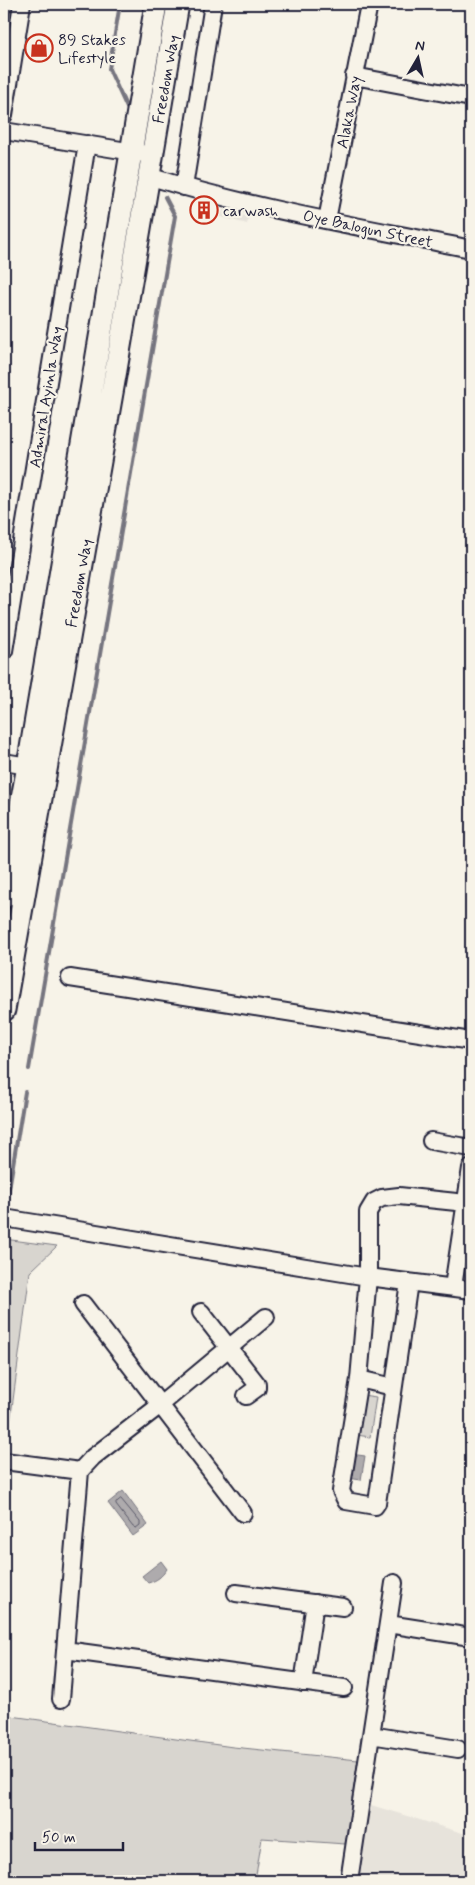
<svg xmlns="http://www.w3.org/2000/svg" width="475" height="1885" font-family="Mynerve,sans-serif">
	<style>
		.built { fill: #e7e3db }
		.green { fill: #d8d5cf; stroke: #7d7c85 }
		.water { fill: #aeabad; stroke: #76747f }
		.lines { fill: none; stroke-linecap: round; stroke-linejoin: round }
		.shore { stroke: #5a5969; stroke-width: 1 }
		.stream { stroke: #76747f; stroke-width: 4 }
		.minor-casing { stroke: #22223b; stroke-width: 20 }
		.major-casing { stroke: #22223b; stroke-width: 25 }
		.minor { stroke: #f7f3e8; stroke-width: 16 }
		.major { stroke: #f7f3e8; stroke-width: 21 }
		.labels { text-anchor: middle; stroke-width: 4.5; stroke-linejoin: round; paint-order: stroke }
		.poi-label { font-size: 16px; fill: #22223b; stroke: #f7f3e8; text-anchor: start }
		.street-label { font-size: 16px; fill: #22223b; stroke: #f7f3e8 }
	</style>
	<rect width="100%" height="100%" fill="#f7f3e8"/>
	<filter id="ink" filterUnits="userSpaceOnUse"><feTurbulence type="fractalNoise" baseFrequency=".02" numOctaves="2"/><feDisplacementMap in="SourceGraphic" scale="10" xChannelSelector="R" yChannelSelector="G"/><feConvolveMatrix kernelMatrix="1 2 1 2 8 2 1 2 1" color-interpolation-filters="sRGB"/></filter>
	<g filter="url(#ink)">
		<path class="built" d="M223 210 249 217 247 224 221 217Z
			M371 1805 469 1835 462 1881H358Z"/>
		<path class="green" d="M4 1239 57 1246 30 1272 6 1453H4Z
			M356 1394 376 1397 370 1437 350 1434Z
			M4 1715 233 1747 358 1760 345 1844 262 1838 255 1881H4Z"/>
		<path class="water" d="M351 1454 365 1456 361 1480 348 1478Z
			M123 1491 148 1525 133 1536 108 1503Z
			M161 1561 167 1569C161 1577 158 1580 148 1583L142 1576Z"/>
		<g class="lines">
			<path class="shore" d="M121 1499 140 1522V1525L136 1528 133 1527 116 1505V1503Z"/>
			<path class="stream" d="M120 4 109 69 127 108
				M29 1069 175 216 165 197
				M7 1201 25 1092"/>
			<g class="minor-casing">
				<path id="minor" d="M354 76 471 98
					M4 115 22 4
					M4 131 152 155
					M148 176C254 209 363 227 471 249
					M184 187 213 4
					M327 220 369 4
					M4 651 87 144
					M4 762 28 766
					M70 978 471 1041
					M431 1141 471 1148
					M4 1218 368 1277 471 1290
					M409 1282 377 1503 375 1506 346 1501 341 1491 359 1379 368 1277V1212L374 1202 382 1198 399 1196 466 1203
					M453 1287 471 1168
					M83 1304 243 1513
					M201 1312 257 1384V1388L246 1396
					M359 1379 393 1387
					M4 1461 80 1471
					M236 1593 343 1607
					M388 1624 471 1637
					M65 1650 344 1688
					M303 1683 315 1603
					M61 1699 80 1471 93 1457 159 1406 266 1317
					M371 1735 458 1749
					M349 1881 394 1583"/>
			</g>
			<g class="major-casing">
				<path id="major" d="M4 897 28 766 156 4
					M4 1010 116 370 178 4"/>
			</g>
			<use href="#minor" class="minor"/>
			<use href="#major" class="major"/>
		</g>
	</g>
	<defs>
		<g id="shop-ring" transform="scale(1.4375)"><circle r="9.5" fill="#f7f3e8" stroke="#c8321e" stroke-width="1.5"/><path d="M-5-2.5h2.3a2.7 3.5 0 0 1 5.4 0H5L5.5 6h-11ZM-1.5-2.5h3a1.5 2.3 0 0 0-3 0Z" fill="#c8321e"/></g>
		<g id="building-ring" transform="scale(1.4375)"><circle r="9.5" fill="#f7f3e8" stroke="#c8321e" stroke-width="1.5"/><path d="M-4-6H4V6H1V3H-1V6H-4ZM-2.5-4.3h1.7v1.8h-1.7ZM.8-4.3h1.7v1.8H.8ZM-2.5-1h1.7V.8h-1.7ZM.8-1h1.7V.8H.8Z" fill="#c8321e"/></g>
	</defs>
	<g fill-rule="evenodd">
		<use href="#shop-ring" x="39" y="48"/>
		<use href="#building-ring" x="204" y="210"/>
	</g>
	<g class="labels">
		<g class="poi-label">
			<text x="58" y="45">89 Stakes<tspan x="58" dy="18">Lifestyle</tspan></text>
			<text x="223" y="216">carwash</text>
		</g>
		<g class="street-label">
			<text transform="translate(165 79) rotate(-80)" y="6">Freedom Way</text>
			<text transform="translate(348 112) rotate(-79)" y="6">Alaka Way</text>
			<text transform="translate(368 228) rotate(12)" y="6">Oye Balogun Street</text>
			<text transform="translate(45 397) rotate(-81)" y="6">Admiral Ayinla Way</text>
			<text transform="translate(78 583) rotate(-80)" y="6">Freedom Way</text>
		</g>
	</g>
	<rect width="475" height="1885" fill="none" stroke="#f7f3e8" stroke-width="20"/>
	<rect x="10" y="10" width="455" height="1865" fill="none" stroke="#22223b" stroke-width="2" filter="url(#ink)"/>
	<g transform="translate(418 58) rotate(9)" stroke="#f7f3e8" stroke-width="4" paint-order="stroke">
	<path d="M0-4L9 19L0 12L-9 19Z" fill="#22223b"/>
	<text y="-8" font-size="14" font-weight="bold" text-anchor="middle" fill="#22223b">N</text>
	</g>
	<path d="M35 1842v8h88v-8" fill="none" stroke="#22223b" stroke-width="2.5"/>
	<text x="42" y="1842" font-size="15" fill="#22223b" stroke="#f7f3e8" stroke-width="4" paint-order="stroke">50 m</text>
</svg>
